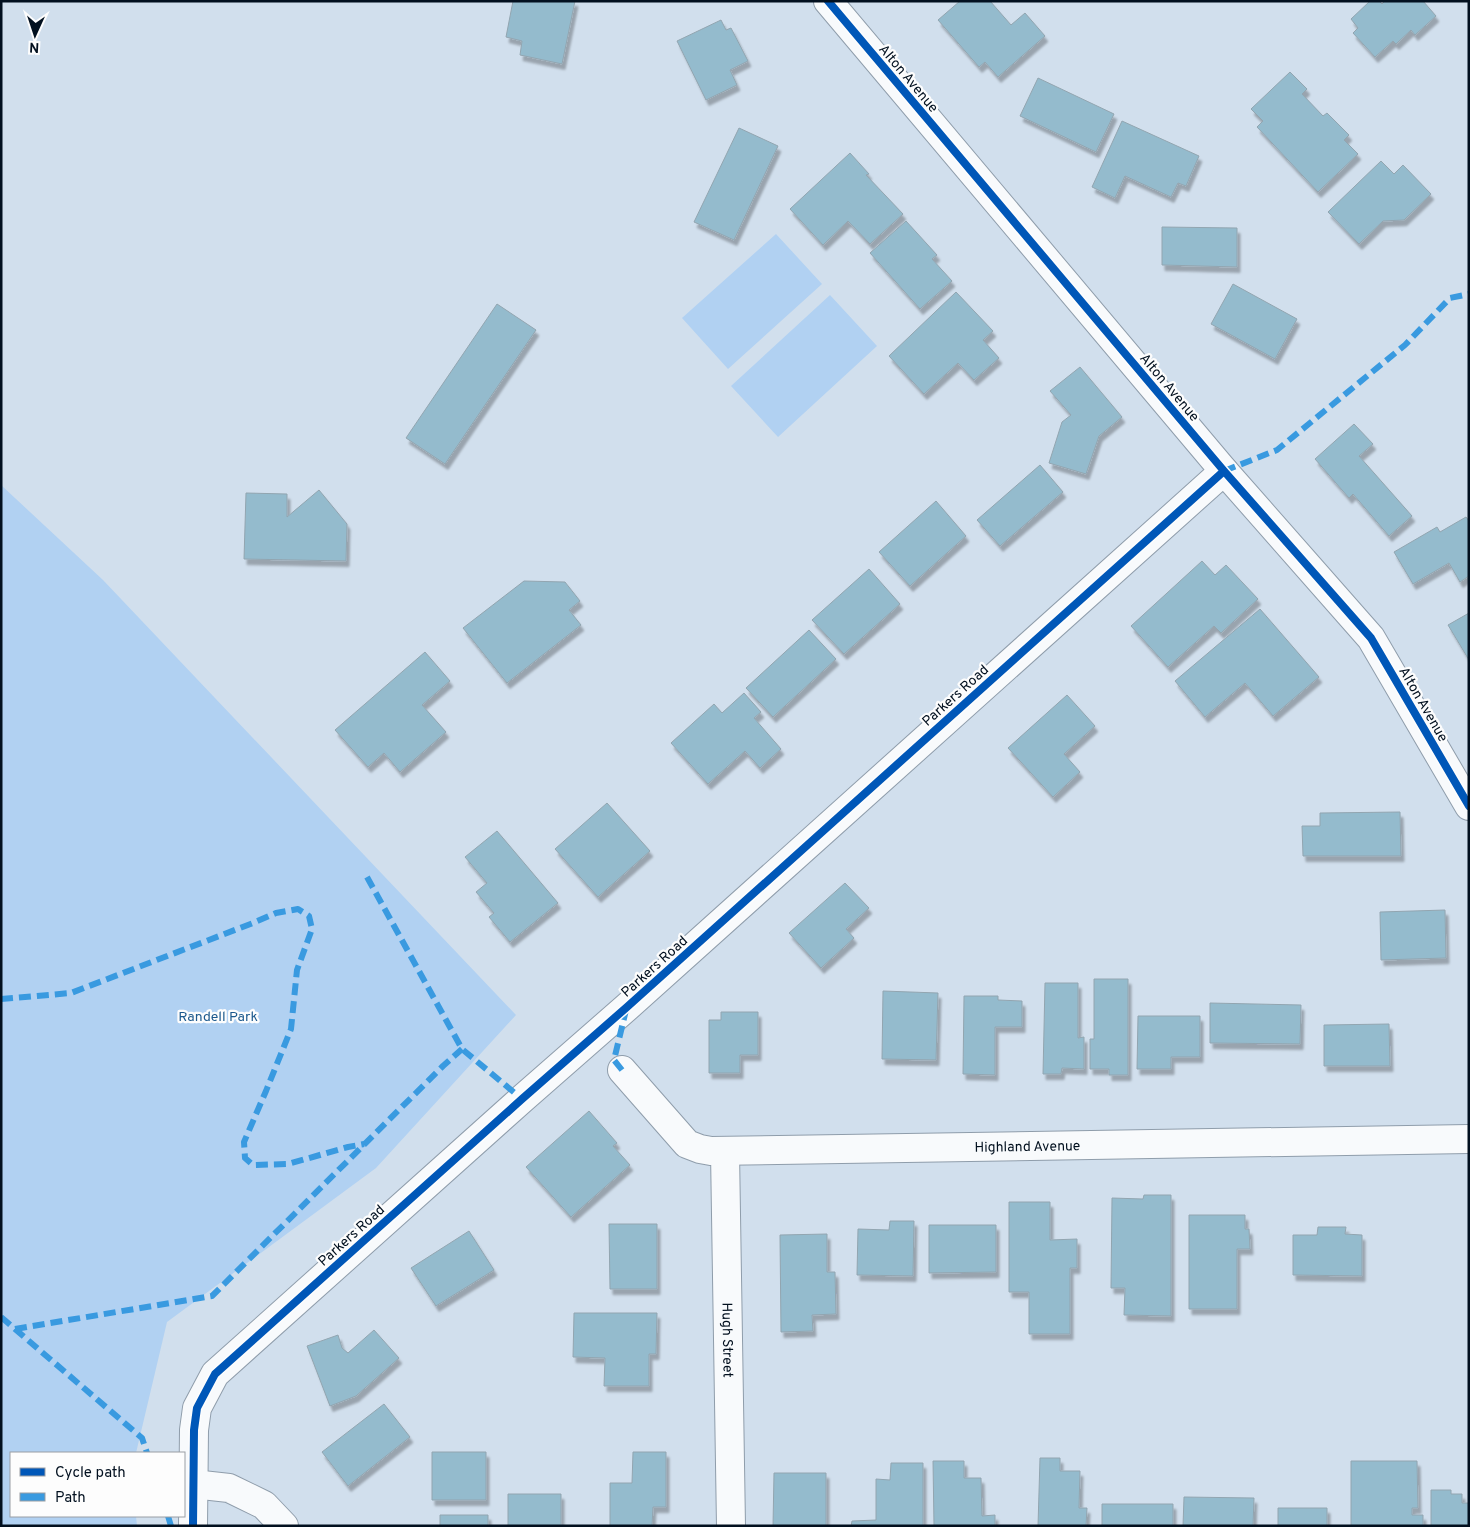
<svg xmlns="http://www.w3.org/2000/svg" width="1470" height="1527" font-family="Overpass,sans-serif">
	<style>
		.green { fill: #b1d1f2 }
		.building { fill: #94bbcd; stroke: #92a5b0; filter: url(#shadow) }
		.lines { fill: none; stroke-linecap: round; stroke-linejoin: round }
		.minor-casing { stroke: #8f9dab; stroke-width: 30 }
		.minor { stroke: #f8fafc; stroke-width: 28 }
		.quiet { stroke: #399ae0; stroke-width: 6; stroke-dasharray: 12 6; stroke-linecap: butt }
		.cycleway-casing { stroke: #fdfdfd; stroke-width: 11 }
		.cycleway { stroke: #0057b8; stroke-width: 8 }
		.labels { text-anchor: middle; stroke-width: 4.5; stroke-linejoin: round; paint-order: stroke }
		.street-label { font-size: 14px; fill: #02101f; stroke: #fdfdfd }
		.park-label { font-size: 14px; fill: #1c598d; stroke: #fdfdfd }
	</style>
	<defs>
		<filter id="shadow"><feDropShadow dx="3" dy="5.5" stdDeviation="1" flood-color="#0004"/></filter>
	</defs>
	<rect width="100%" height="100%" fill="#d1dfed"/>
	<path class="green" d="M776 234 822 284 728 369 682 318Z
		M830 295 877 346 778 437 731 386Z
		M1 485 103 580 516 1015 376 1168 167 1322 136 1453H11V1516H136L137 1526H1Z"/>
	<path class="building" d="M513 1H575L562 64 520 55 522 41 506 37Z
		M960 1H990L1011 25 1025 13 1045 36 998 77 985 62 979 67 938 20Z
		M1370 1H1379L1382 4 1385 1H1423L1436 16 1415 35 1411 30 1396 44 1393 41 1375 57 1353 33 1358 28 1351 19Z
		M721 20 726 30 731 28 748 61 730 70 737 85 706 100 677 41Z
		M1290 72 1307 89 1302 94 1323 116 1327 113 1349 135 1344 140 1358 154 1318 192 1257 127 1263 121 1251 109Z
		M1038 78 1114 114 1096 152 1020 116Z
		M1122 121 1199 156 1186 186 1178 183 1171 197 1125 176 1115 198 1092 187Z
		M739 128 778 146 734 240 694 222Z
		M850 153 869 174 866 175 903 214 870 244 848 221 823 245 790 209Z
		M1381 161 1394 174 1403 165 1431 194 1404 220 1383 221 1359 244 1328 212Z
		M906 221 937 255 932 259 952 281 920 309 870 253Z
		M1162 227 1237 228V267L1162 265Z
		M1233 284 1297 319 1275 359 1211 324Z
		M956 292 993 331 983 340 999 358 974 380 958 363 924 394 889 356Z
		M497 304 536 330 445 464 406 438Z
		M1080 367 1122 417 1099 436 1086 474 1049 463 1062 422 1071 415 1050 391Z
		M1354 424 1373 444 1359 456 1412 516 1389 536 1353 494 1349 498 1315 459Z
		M1040 465 1063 492 1000 546 977 520Z
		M319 490 347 524 346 561 244 559 246 493 287 494V517Z
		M936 501 966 536 910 586 879 552Z
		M1466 517 1469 521V576L1460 582 1449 563 1413 584 1394 552 1437 527 1440 532Z
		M1202 561 1215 575 1226 565 1258 599 1221 633 1214 626 1168 667 1131 626Z
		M869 569 900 604 844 654 812 620Z
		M524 581 565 582 580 601 569 610 581 625 507 683 463 628Z
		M1260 609 1319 677 1273 716 1245 683 1205 717 1175 681Z
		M1469 613V660L1448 625Z
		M809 630 836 659 773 717 746 688Z
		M425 652 450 681 422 705 446 732 400 772 384 753 368 767 335 730Z
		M744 693 761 712 754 718 781 749 760 768 745 751 708 784 671 743 714 704 722 713Z
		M1067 695 1095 726 1064 754 1080 772 1053 797 1008 748Z
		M607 803 650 851 598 897 555 849Z
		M1400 812 1401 856H1303L1302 826H1320V813Z
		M497 831 558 903 510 942 489 917 494 913 476 892 487 883 465 857Z
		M845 883 869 908 846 929 854 938 821 968 789 933Z
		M1445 910 1446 958 1381 960 1380 912Z
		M1094 979H1128V1075H1109V1069H1090V1039H1094Z
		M1045 983H1078V1038L1084 1037V1069L1062 1068 1061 1074H1043Z
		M883 991 938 993 936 1060 882 1059Z
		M964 996H998V1000L1022 1001V1027H995V1075L963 1074Z
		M1210 1003 1301 1005 1300 1044 1210 1043Z
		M721 1012H758V1055H740V1073H709V1020H721Z
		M1138 1016H1200V1057H1171V1069H1137Z
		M1389 1024 1390 1066H1324V1025Z
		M589 1111 617 1143 613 1146 630 1165 571 1217 526 1167Z
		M1144 1195H1171V1316L1124 1315 1125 1288H1111L1112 1198 1143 1199Z
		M1009 1202H1050V1240L1077 1239V1268H1070V1334H1029V1292H1009Z
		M1189 1215H1245V1229H1249L1250 1249H1237V1309H1189Z
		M890 1221H914L913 1276 857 1275 858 1229 889 1230Z
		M609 1224H657V1289H610Z
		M929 1225H996V1272L929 1273Z
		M1318 1227H1346L1345 1234 1362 1235V1276L1293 1275V1235H1317Z
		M469 1231 494 1270 436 1306 411 1268Z
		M827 1234V1272H835L836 1314 812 1315 813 1331 781 1332 780 1235Z
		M574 1313H657L656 1354H649V1386H604L605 1358 573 1357Z
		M374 1330 399 1358 356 1396 330 1406 307 1346 338 1335 342 1348 348 1353Z
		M384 1404 410 1437 348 1486 322 1452Z
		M432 1452H486V1500H432Z
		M633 1452H666V1507H653L652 1526H610V1483H632Z
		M1040 1458H1060V1471H1080L1079 1508H1087L1086 1526H1038Z
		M933 1461H964V1478H981L982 1516 995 1515V1526H934Z
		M1351 1461H1417L1418 1508H1412V1515H1423V1526H1351Z
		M891 1463H923V1526H851L852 1521 876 1520V1479L890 1480Z
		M774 1473H826V1526H773Z
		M1431 1490H1451V1494H1462V1503H1469V1526H1431Z
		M508 1494H561V1526H508Z
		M1184 1497 1254 1498 1253 1526H1183Z
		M1102 1504H1173V1526H1102Z
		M1278 1508H1327V1526H1278Z
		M440 1515H488V1526H440Z"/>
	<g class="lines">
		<g class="minor-casing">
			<g id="minor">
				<path d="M828 1 1224 471 1371 638 1469 806"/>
				<path id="s1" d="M622 1070 687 1144 700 1149 711 1151 1469 1139"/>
				<path id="s2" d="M725 1152 731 1526"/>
				<path d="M193 1484 229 1488 264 1505 284 1526"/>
				<path d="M193 1526 194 1430 197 1408 215 1374 522 1099 627 1007 1224 471"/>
			</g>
		</g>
		<use href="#minor" class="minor"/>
		<path class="quiet" d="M1224 471 1277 450 1405 345 1450 298 1469 294
			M367 877 462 1049 522 1099
			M1 999 71 993 253 923 276 913 298 909 309 916 312 929 297 970 291 1029 266 1091 244 1142 245 1158 253 1165 288 1164 348 1147 364 1144
			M622 1070 614 1060 626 1010
			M1 1317 142 1438 147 1453
			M15 1329 212 1296 443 1066 462 1049
			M168 1516 171 1526"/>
		<g class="cycleway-casing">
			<path id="cycleway" d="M828 1 1224 471 1371 638 1469 806
				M193 1526 194 1430 197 1408 215 1374 522 1099 627 1007 1224 471"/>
		</g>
		<use href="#cycleway" class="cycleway"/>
	</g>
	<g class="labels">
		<g class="street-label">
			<text transform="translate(909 78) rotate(50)" y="5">Alton Avenue</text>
			<text transform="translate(1170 387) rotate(50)" y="5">Alton Avenue</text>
			<text transform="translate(955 695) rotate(-42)" y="5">Parkers Road</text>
			<text transform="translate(1424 704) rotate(60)" y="5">Alton Avenue</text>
			<text transform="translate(654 966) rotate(-42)" y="5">Parkers Road</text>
			<text dy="5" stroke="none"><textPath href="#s1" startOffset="440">Highland Avenue</textPath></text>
			<text transform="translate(351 1235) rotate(-42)" y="5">Parkers Road</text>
			<text dy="5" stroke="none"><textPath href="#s2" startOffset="188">Hugh Street</textPath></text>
		</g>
		<g class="park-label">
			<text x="218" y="1021">Randell Park</text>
		</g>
	</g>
	<rect width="1470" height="1527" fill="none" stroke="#02101f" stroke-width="5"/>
	<rect x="10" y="1452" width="175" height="65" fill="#fdfdfd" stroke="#999ea4"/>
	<rect x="20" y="1468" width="25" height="8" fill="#0057b8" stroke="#999ea4"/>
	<text x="55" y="1477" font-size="15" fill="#02101f">Cycle path</text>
	<rect x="20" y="1493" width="25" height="8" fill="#399ae0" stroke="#999ea4"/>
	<text x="55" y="1502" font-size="15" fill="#02101f">Path</text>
	<g transform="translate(35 35) rotate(183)" stroke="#fdfdfd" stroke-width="4" paint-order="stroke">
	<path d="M0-4L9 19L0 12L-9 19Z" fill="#02101f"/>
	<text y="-8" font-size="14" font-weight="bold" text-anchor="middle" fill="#02101f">N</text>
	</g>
</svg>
